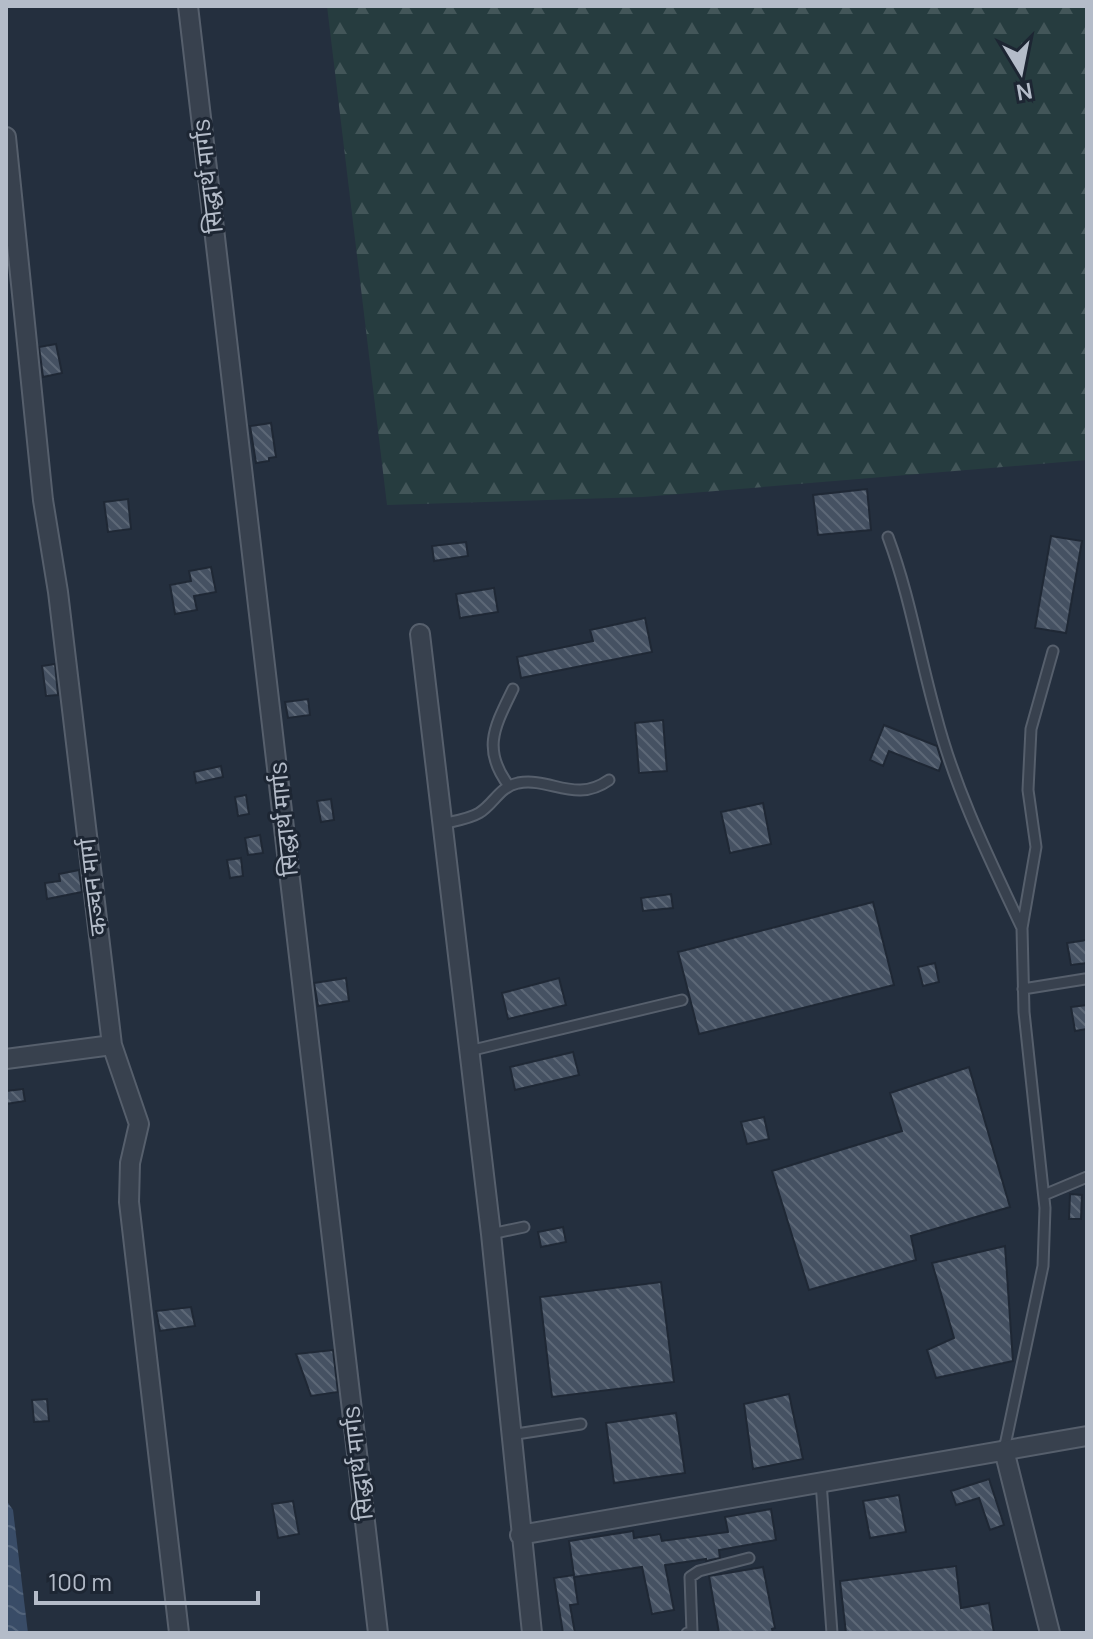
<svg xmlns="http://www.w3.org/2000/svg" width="1093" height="1639" font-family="Manrope,'Noto Sans Devanagari',sans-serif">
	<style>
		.forest { fill: url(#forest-firs) }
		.water { fill: url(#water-waves) }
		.building { fill: url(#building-back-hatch); stroke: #1f2835; stroke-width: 2 }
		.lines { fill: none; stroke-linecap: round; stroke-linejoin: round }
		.lane-casing { stroke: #565f6c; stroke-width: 13 }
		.street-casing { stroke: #565f6c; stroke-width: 22 }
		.lane { stroke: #38414e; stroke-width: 9 }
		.street { stroke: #38414e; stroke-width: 18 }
		.labels { text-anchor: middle; stroke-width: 6; stroke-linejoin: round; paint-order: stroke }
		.street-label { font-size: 24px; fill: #b4bcc9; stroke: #1d2633 }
	</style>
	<defs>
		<pattern id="forest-firs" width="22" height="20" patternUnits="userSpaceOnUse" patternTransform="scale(2)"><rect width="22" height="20" fill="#263c3f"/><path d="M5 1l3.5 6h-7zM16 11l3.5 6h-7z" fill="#435659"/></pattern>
		<pattern id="water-waves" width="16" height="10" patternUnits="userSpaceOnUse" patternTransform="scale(2)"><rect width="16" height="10" fill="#394c67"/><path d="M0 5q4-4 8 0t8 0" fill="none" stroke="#53647b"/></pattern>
		<pattern id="building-back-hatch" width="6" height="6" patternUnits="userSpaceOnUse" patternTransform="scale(2)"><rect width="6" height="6" fill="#455162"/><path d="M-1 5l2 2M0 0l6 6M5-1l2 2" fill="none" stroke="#5d6877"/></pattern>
	</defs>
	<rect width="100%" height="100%" fill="#242f3e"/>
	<path class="forest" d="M327 6H1087V460L643 497 387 505Z"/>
	<path class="water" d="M6 1500 13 1510 28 1633H6Z"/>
	<path class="building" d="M56 344 62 373 43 377 39 347Z
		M271 423 276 457 269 458V461L256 463 250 426Z
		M867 489 871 530 818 535 813 495Z
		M128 499 131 529 108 532 104 502Z
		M1051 536 1082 541 1066 633 1035 628Z
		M466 542 468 556 434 561 432 546Z
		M211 567 216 592 194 596 197 610 175 614 170 585 191 581 189 571Z
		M494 588 498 612 460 618 456 594Z
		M645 618 652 652 521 678 517 657 593 641 590 630Z
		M55 664 58 695 46 696 42 666Z
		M308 699 310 715 288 718 285 702Z
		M663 720 667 771 639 773 635 723Z
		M884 725 937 746 942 762 939 771 889 751 883 766 870 760Z
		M221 766 223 777 196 783 194 772Z
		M246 795 249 814 238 816 235 797Z
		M331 799 334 820 321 822 317 801Z
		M763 803 771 844 730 853 721 812Z
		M260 835 263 853 248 855 245 838Z
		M241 858 243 876 230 878 227 860Z
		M79 870 82 892 47 899 45 883 60 881 59 874Z
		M671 894 673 908 643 911 641 898Z
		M873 902 894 985 699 1034 678 952Z
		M1087 940V963L1071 965 1067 943Z
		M935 963 939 982 923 986 918 967Z
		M346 978 349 1001 318 1006 314 983Z
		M559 978 566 1005 508 1019 502 993Z
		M1087 1005V1029L1075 1031 1071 1007Z
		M573 1052 579 1075 515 1090 510 1067Z
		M969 1067 1010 1207 911 1236 916 1260 809 1290 772 1171 902 1131 890 1093Z
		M23 1089 25 1101 6 1104V1091Z
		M764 1117 769 1139 747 1144 741 1122Z
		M1070 1194 1082 1195 1081 1219H1069Z
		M563 1227 566 1242 541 1247 538 1232Z
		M1005 1246 1013 1361 936 1378 927 1350 954 1338 932 1263Z
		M661 1282 674 1382 552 1397 540 1297Z
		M191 1307 195 1326 160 1331 156 1311Z
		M333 1350 338 1392 311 1396 296 1354Z
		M789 1394 803 1459 753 1469 744 1404Z
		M47 1399 49 1421 34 1422 32 1400Z
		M676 1413 685 1473 614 1483 606 1423Z
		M989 1479 1004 1525 990 1530 979 1498 956 1505 951 1491Z
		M899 1495 906 1532 870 1538 863 1501Z
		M293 1501 299 1534 278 1538 272 1504Z
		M771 1509 776 1540 719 1550 720 1558 706 1561V1559L665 1565 674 1610 652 1614 642 1567 574 1577 578 1604 570 1605 575 1633H563L554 1578 574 1575 569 1541 633 1531 634 1538 660 1534 662 1541 728 1532 725 1517Z
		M956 1566 961 1608 989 1603 994 1633H846L840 1581Z
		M763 1567 775 1628 772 1629 773 1633H719L709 1576Z"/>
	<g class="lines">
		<g class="lane-casing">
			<path id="lane" d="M888 537C910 596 919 655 936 715 955 789 989 858 1021 926
				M509 786C481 749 495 726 513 689
				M442 824C454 821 469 819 479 813 494 804 499 787 518 783 551 777 575 804 609 780
				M1023 989 1085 979
				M469 1051 682 1000
				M1044 1195 1087 1177
				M491 1234 524 1227
				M510 1435 581 1424
				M1004 1450 1043 1266 1045 1208 1024 1012 1022 928 1036 847 1028 790 1031 729 1053 651
				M821 1482 832 1633
				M687 1633 692 1632 690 1577 699 1571 749 1558"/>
		</g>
		<g class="street-casing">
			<path id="street" d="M188 6 378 1633
				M6 137 43 500 58 592 112 1045 139 1124 130 1163 129 1202 179 1633
				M420 634 491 1234 532 1633
				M6 1059 112 1045
				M1004 1450 1050 1633
				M520 1535 1087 1436"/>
		</g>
		<use href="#lane" class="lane"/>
		<use href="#street" class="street"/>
	</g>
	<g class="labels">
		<g class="street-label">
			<text transform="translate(208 176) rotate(-97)" y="8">सिद्धार्थ मार्गs</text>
			<text transform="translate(284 819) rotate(-96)" y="8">सिद्धार्थ मार्गs</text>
			<text transform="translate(93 887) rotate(-97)" y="8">कञ्चन मार्ग</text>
			<text transform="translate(358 1463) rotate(-97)" y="8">सिद्धार्थ मार्गs</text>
		</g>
	</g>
	<rect width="1093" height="1639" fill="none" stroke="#b4bcc9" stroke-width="16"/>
	<g transform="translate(1021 72) rotate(170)" stroke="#1d2633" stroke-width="6" paint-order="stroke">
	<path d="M0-6L14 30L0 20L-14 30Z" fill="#b4bcc9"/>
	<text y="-12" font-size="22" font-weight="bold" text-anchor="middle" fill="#b4bcc9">N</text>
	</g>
	<path d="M36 1591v12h222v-12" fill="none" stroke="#b4bcc9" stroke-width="4"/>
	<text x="48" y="1591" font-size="24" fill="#b4bcc9" stroke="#1d2633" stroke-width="6" paint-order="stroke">100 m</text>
</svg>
